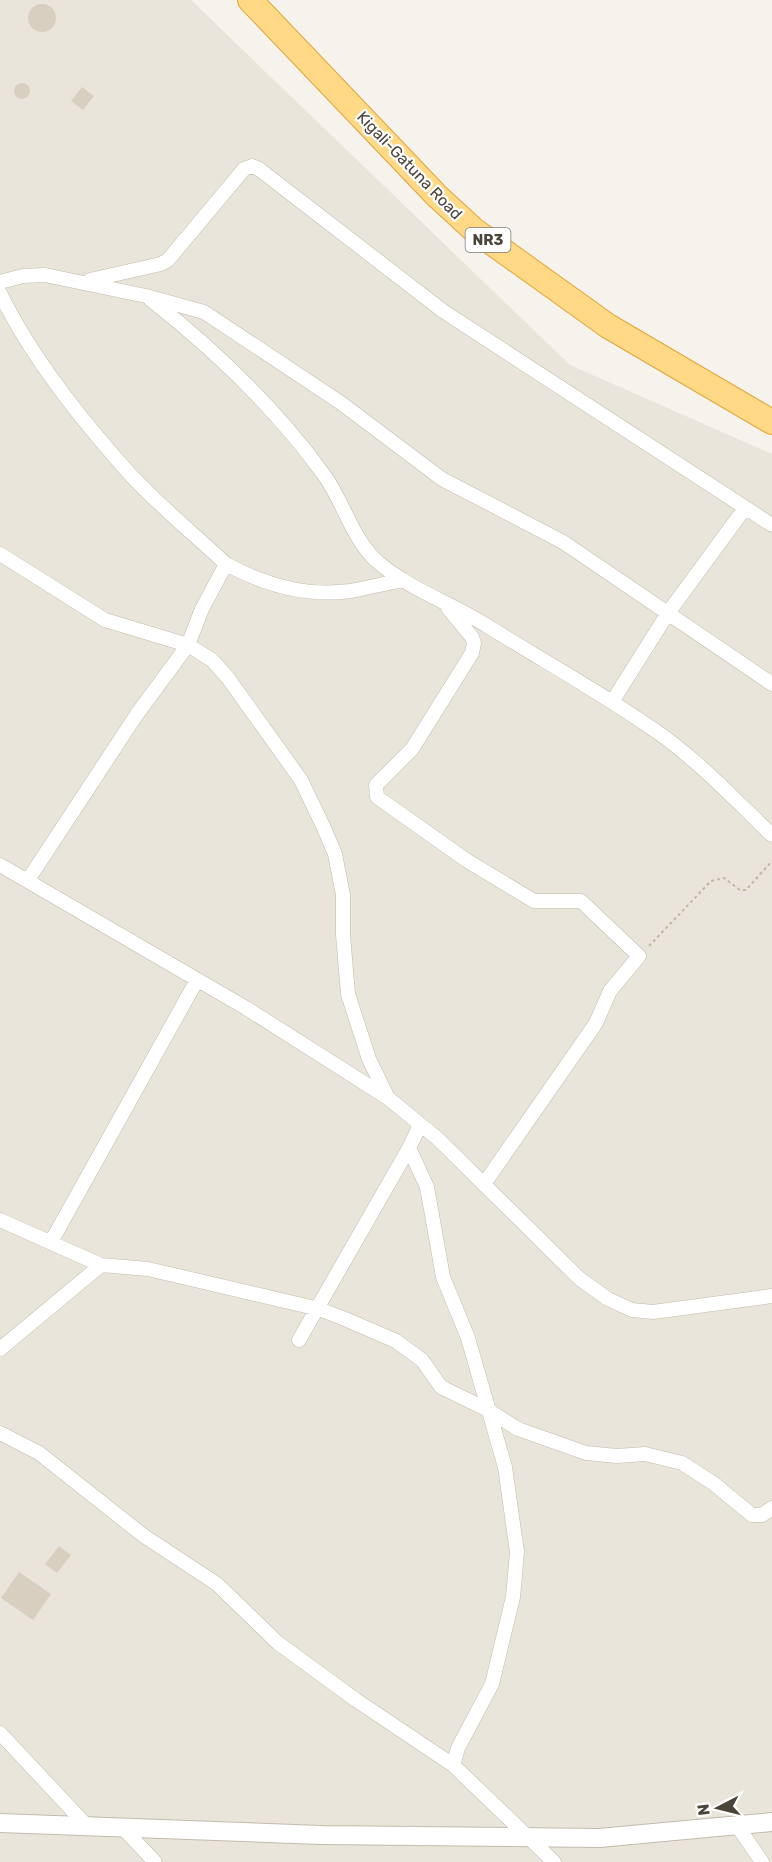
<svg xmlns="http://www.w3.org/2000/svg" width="772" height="1862" font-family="Rubik,sans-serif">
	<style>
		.residential { fill: #eae5da }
		.building { fill: #d8cfc1 }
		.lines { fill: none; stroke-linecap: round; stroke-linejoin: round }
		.minor-casing { stroke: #c2bbae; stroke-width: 15 }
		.tertiary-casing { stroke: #c2bbae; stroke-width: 20 }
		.trunk-casing { stroke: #e0a43c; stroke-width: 26 }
		.path { stroke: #c4b79f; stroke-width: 2; stroke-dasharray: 3 3; stroke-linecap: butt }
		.minor { stroke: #fff; stroke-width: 14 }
		.tertiary { stroke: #fff; stroke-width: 18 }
		.trunk { stroke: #ffd985; stroke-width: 24 }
		.labels { text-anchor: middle; stroke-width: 4.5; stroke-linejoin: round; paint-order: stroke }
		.shield { fill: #fff; stroke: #817c74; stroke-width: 1.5 }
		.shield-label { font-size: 15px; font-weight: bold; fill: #4b4439 }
		.street-label { font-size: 16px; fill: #4b4439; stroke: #fff }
	</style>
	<rect width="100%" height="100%" fill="#f6f3ec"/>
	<path class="residential" d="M0 0H191L570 365 772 454V1862H0Z"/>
	<path class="building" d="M28 18a14 14 0 1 1 28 0a14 14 0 1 1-28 0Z
		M14 91a8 8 0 1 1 16 0a8 8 0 1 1-16 0Z
		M82 87 94 96 83 110 71 101Z
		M59 1546 71 1555 57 1573 45 1564Z
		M19 1572 51 1594 33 1620 1 1598Z"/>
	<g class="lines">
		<g class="minor-casing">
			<path id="minor" d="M90 280 161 264 168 260 244 169 252 166 259 169 443 311 772 525
				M0 282 23 276 45 275 146 296 204 312 341 403 442 479 563 542 772 684
				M0 293C32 358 80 418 128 472 158 505 194 534 226 564L202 609 188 645 212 660 228 678 301 780 323 826 335 854 343 895V935L348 994 369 1059 388 1098 437 1138 580 1279 608 1299 632 1310 653 1312 772 1296
				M150 299C216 351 275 407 324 475 345 504 352 540 379 563 411 590 453 604 489 627 542 660 598 691 650 727 695 757 733 798 772 835
				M0 554 105 620 188 645 137 714 28 880
				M226 564C263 584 307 597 350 591 368 588 386 583 404 580
				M448 608 472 637 474 643 472 653 412 749 376 785 377 797 466 860 534 901H581L639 956 610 991 596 1023 484 1184
				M612 702 668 613 745 508
				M0 865 246 1008 388 1098
				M420 1125 409 1148 427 1187 443 1277 468 1338 505 1467 517 1552 513 1597 492 1684 458 1748 453 1765
				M0 1220 101 1265 148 1269 319 1309 345 1319 396 1341 422 1360 441 1387 488 1410 518 1429 586 1453 617 1456 645 1454 682 1463 713 1483 752 1515H762L772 1508
				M51 1242 197 980
				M299 1340 409 1148
				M0 1349 101 1265
				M0 1433 39 1453 144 1536 217 1584 278 1643 356 1700 453 1765 554 1862
				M0 1733 86 1825
				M736 1824 762 1862
				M122 1827 155 1862"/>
		</g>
		<g class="tertiary-casing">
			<path id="tertiary" d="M0 1823 321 1835 599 1838 772 1822"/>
		</g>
		<g class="trunk-casing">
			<path id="trunk" d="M250 0 437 196 474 230 608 326 772 422"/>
		</g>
		<path class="path" d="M649 946 711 881 724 878 740 890H746L772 861"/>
		<use href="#minor" class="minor"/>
		<use href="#tertiary" class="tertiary"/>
		<use href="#trunk" class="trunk"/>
	</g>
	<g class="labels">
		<rect class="shield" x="465.5" y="228" width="45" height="24" rx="4.5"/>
		<g class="shield-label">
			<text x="488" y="245">NR3</text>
		</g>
		<g class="street-label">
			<text transform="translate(410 165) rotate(46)" y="6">Kigali-Gatuna Road</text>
		</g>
	</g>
	<g transform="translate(718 1808) rotate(263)" stroke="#ffffff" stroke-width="4.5" paint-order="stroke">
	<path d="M0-4.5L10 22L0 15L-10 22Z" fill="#4b4439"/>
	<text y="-9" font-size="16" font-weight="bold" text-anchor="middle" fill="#4b4439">N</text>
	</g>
</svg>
